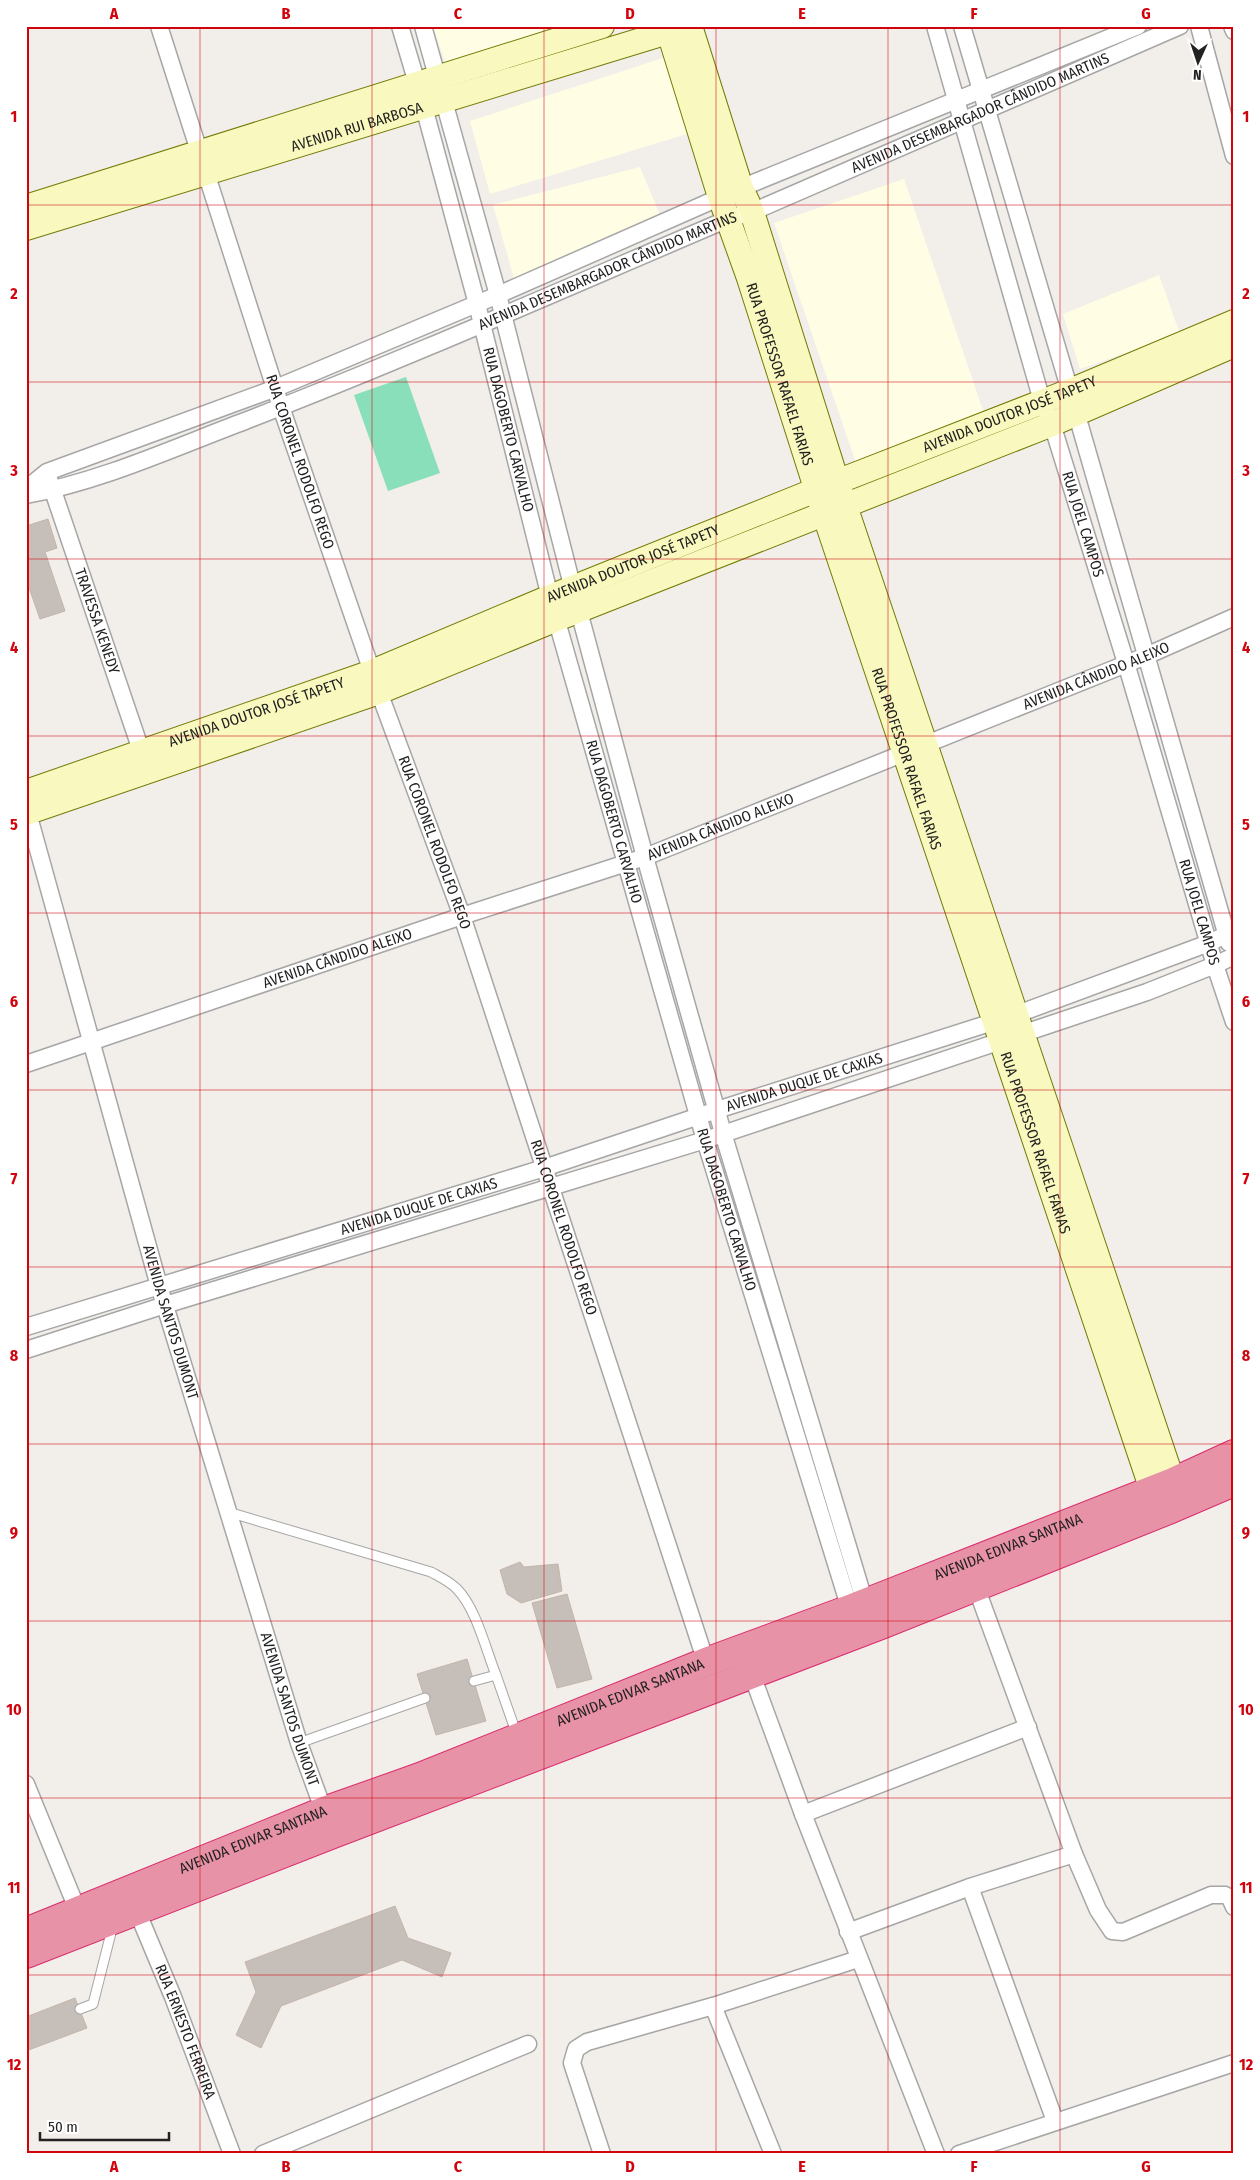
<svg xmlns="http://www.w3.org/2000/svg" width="1260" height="2180" font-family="'Fira Sans Condensed',sans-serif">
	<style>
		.education { fill: #fffee4 }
		.pitch { fill: #88dfba }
		.building { fill: #c6beb8; stroke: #c3b5ab }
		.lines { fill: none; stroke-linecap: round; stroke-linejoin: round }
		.lane-casing { stroke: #a6a6a6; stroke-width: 11 }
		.street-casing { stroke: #a6a6a6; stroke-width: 19 }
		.secondary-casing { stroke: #737b06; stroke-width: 26 }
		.highway-casing { stroke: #da2b6f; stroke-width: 30 }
		.lane { stroke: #fff; stroke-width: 9 }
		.street { stroke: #fff; stroke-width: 16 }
		.secondary { stroke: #f9f9bf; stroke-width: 24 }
		.highway { stroke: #e792a6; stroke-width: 28 }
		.grid { fill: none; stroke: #d1030c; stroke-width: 1; stroke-opacity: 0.55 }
		.labels { text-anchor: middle; stroke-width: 4.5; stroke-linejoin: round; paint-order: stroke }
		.street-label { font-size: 15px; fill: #222; stroke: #fff }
		.neatline { fill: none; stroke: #d1030c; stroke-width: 2 }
		.grid-label { font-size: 16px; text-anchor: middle; font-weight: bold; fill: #d1030c }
	</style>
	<rect width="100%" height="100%" fill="#f2eee9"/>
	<path class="education" d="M433 26H594L449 74Z
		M666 57 687 134 490 194 470 121Z
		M640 167 662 220 515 282 493 205Z
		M904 179 987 422 857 466 774 223Z
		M1159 275 1180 334 1080 369 1063 314Z"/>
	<path class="pitch" d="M406 377 440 473 388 491 354 395Z"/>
	<path class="building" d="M48 519 57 548 45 552 65 611 40 619 26 579V526Z
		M520 1562 524 1567 558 1564 562 1591 521 1603 507 1594 500 1570Z
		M567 1594 592 1679 557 1688 532 1603Z
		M467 1659 486 1721 436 1735 417 1674Z
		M395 1906 408 1938 451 1953 442 1977 402 1960 281 2006 261 2048 236 2035 256 1992 245 1962Z
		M75 1998 87 2028 26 2051V2017Z"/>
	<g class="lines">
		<g class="lane-casing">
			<path id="lane" d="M228 1512 431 1572C440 1577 449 1581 457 1589 476 1608 486 1650 496 1675
				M474 1681 496 1675 517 1735
				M299 1743 425 1698
				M80 2009 93 2004 113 1925"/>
		</g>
		<g class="street-casing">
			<g id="street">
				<path id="s1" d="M159 26 281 407 379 692 462 916 706 1662"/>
				<path id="s2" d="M400 26 424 107 477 304 550 597 705 1140 850 1609"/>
				<path d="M423 26 498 295 573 589 645 857 723 1133 865 1603"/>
				<path id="s3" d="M935 26 1042 401 1052 424 1126 663 1215 965 1234 1022"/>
				<path d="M962 26 1070 391 1229 943"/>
				<path d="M1199 26 1234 156"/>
				<path d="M1232 26 1234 31"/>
				<path id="s4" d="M49 479 145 762"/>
				<path d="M26 489 47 472 276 388 498 295 741 188 1138 26"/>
				<path id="s5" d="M26 495C102 481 173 448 245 421 408 358 568 287 728 219L752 212 1180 26"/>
				<path id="s6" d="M26 806 159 1286 299 1743 326 1817"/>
				<path id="s7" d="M26 1064 462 916 645 857 1146 656 1234 617"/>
				<path id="s8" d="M26 1327 544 1168 717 1110 1015 1015 1209 943 1234 931"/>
				<path d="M26 1350 165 1305 705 1140 1147 992 1215 965 1234 956"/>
				<path d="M976 1587 1074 1854 1098 1910 1112 1931 1123 1932 1211 1895H1225L1230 1898 1234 1907"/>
				<path d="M752 1675 803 1814 936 2154"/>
				<path d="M26 1784 78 1911"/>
				<path d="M803 1814 1028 1727"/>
				<path d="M970 1887 1055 2121"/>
				<path id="s9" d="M137 1911 173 1997 232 2154"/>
				<path d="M848 1932 970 1887 1074 1854"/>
				<path d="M713 2006 773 2154"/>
				<path d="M263 2154 528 2044"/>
				<path d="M602 2154 572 2063 576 2049 587 2042 713 2006 858 1959"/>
				<path d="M959 2154 1234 2063"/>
			</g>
		</g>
		<g class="secondary-casing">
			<g id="secondary">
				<path id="s10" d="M667 26 720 197 749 278 824 513 1152 1490"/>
				<path d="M690 26 741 188 752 212 837 482 1173 1482"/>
				<path d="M26 207 602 26"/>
				<path id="s11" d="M26 228 684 27"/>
				<path id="s12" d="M26 792 372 672 550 597 816 490 1070 391 1234 322"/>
				<path d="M26 813 379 692 557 619 1052 424 1234 345"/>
			</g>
		</g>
		<g class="highway-casing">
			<g id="highway">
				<path id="s13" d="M26 1932 324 1811 420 1777 706 1662 850 1609 1173 1482 1234 1454"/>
				<path d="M26 1954 333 1834 881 1625 1171 1509 1234 1482"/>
			</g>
		</g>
		<use href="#lane" class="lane"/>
		<use href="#street" class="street"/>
		<use href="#secondary" class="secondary"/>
		<use href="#highway" class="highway"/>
	</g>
	<path class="grid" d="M200 26V2154M372 26V2154M544 26V2154M716 26V2154M888 26V2154M1060 26V2154M26 205H1234M26 382H1234M26 559H1234M26 736H1234M26 913H1234M26 1090H1234M26 1267H1234M26 1444H1234M26 1621H1234M26 1798H1234M26 1975H1234"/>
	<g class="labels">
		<g class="street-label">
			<text dy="5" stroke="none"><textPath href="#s5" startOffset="1029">AVENIDA DESEMBARGADOR CÂNDIDO MARTINS</textPath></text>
			<text dy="5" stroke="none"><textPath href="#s11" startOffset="346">AVENIDA RUI BARBOSA</textPath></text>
			<text dy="5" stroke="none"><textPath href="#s5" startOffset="624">AVENIDA DESEMBARGADOR CÂNDIDO MARTINS</textPath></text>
			<text dy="5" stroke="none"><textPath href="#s10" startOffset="366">RUA PROFESSOR RAFAEL FARIAS</textPath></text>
			<text dy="5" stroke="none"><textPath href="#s12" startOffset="1054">AVENIDA DOUTOR JOSÉ TAPETY</textPath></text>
			<text dy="5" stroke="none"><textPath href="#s2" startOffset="418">RUA DAGOBERTO CARVALHO</textPath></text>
			<text dy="5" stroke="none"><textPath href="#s1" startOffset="458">RUA CORONEL RODOLFO REGO</textPath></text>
			<text dy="5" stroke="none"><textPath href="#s3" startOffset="520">RUA JOEL CAMPOS</textPath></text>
			<text dy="5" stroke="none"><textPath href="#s12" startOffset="649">AVENIDA DOUTOR JOSÉ TAPETY</textPath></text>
			<text dy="5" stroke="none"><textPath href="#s4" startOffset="150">TRAVESSA KENEDY</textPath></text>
			<text dy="5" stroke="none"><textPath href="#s7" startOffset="1139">AVENIDA CÂNDIDO ALEIXO</textPath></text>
			<text dy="5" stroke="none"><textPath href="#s12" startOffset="244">AVENIDA DOUTOR JOSÉ TAPETY</textPath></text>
			<text dy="5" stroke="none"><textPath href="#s10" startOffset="771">RUA PROFESSOR RAFAEL FARIAS</textPath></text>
			<text dy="5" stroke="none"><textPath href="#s2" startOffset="824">RUA DAGOBERTO CARVALHO</textPath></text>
			<text dy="5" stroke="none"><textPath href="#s7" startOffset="734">AVENIDA CÂNDIDO ALEIXO</textPath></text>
			<text dy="5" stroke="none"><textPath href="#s1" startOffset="862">RUA CORONEL RODOLFO REGO</textPath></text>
			<text dy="5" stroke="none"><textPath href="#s3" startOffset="925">RUA JOEL CAMPOS</textPath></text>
			<text dy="5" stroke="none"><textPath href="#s7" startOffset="329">AVENIDA CÂNDIDO ALEIXO</textPath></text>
			<text dy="5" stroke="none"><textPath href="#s8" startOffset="816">AVENIDA DUQUE DE CAXIAS</textPath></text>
			<text dy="5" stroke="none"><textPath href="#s10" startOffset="1176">RUA PROFESSOR RAFAEL FARIAS</textPath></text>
			<text dy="5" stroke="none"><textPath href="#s8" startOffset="411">AVENIDA DUQUE DE CAXIAS</textPath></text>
			<text dy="5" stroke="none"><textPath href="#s2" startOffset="1228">RUA DAGOBERTO CARVALHO</textPath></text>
			<text dy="5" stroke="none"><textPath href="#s1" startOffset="1268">RUA CORONEL RODOLFO REGO</textPath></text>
			<text dy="5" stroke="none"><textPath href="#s6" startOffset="536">AVENIDA SANTOS DUMONT</textPath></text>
			<text dy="5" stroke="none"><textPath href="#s13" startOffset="1055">AVENIDA EDIVAR SANTANA</textPath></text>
			<text dy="5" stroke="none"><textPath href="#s13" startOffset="650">AVENIDA EDIVAR SANTANA</textPath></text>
			<text dy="5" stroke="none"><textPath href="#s6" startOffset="941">AVENIDA SANTOS DUMONT</textPath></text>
			<text dy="5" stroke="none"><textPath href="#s13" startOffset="245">AVENIDA EDIVAR SANTANA</textPath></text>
			<text dy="5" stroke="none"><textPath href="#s9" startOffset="130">RUA ERNESTO FERREIRA</textPath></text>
		</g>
	</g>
	<rect width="1260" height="2180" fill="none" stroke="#ffffff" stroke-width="55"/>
	<g transform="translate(1198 62) rotate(183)" stroke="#ffffff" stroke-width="4" paint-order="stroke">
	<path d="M0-4L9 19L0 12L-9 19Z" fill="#222222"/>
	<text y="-8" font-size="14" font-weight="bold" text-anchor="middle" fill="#222222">N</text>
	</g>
	<path d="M40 2132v8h129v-8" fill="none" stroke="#222222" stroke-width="2.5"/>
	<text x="48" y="2132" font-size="15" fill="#222222" stroke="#ffffff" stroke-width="4" paint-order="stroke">50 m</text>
	<rect x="28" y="28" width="1204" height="2124" class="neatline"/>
	<g class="grid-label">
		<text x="114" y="19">A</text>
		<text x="286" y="19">B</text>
		<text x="458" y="19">C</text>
		<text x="630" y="19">D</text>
		<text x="802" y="19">E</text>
		<text x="974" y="19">F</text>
		<text x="1146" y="19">G</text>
		<text x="14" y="122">1</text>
		<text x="1246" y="122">1</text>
		<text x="14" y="299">2</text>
		<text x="1246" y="299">2</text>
		<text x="14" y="476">3</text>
		<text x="1246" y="476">3</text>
		<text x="14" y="653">4</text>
		<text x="1246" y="653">4</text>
		<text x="14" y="830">5</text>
		<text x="1246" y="830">5</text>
		<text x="14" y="1007">6</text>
		<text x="1246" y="1007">6</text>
		<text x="14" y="1184">7</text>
		<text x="1246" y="1184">7</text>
		<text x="14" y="1361">8</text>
		<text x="1246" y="1361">8</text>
		<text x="14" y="1538">9</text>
		<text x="1246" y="1538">9</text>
		<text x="14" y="1715">10</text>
		<text x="1246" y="1715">10</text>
		<text x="14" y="1893">11</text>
		<text x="1246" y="1893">11</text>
		<text x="14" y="2070">12</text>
		<text x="1246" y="2070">12</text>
		<text x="114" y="2172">A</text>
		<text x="286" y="2172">B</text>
		<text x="458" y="2172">C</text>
		<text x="630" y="2172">D</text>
		<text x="802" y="2172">E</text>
		<text x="974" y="2172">F</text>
		<text x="1146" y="2172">G</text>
	</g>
</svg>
